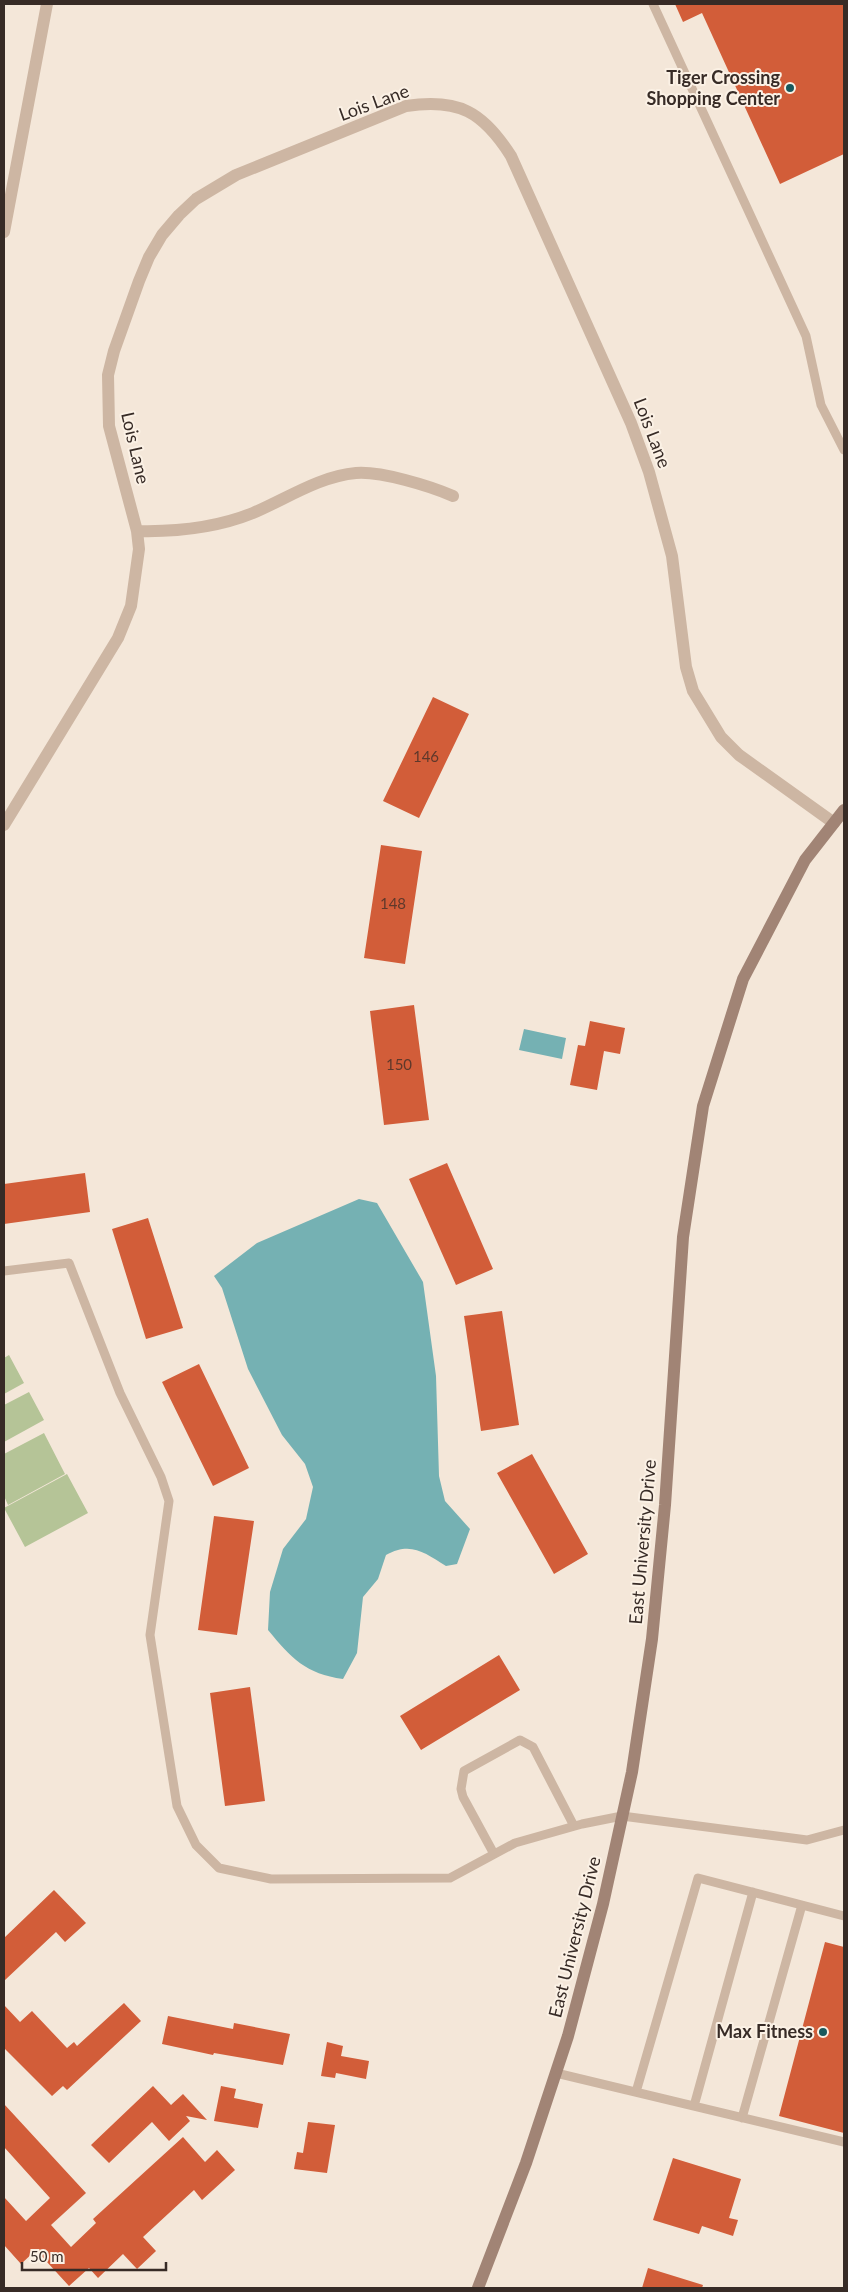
<svg xmlns="http://www.w3.org/2000/svg" width="848" height="2292" font-family="Lato,sans-serif">
	<style>
		.garden { fill: #b5c497 }
		.water { fill: #75b1b3 }
		.building { fill: #d25d39 }
		.lines { fill: none; stroke-linecap: round; stroke-linejoin: round }
		.service { stroke: #cdb6a3; stroke-width: 9 }
		.minor { stroke: #cdb6a3; stroke-width: 12 }
		.secondary { stroke: #a18475; stroke-width: 12 }
		.poi-dot { fill: #18595d; stroke: #fbf1e5; stroke-width: 2 }
		.labels { text-anchor: middle; stroke-width: 4; stroke-linejoin: round; paint-order: stroke }
		.number-label { font-size: 15px; fill: #5e382b }
		.poi-label { font-size: 18px; font-weight: bold; fill: #372b26; stroke: #fbf1e5; text-anchor: end }
		.street-label { font-size: 18px; fill: #372b26; stroke: #fbf1e5 }
	</style>
	<rect width="100%" height="100%" fill="#f4e7d9"/>
	<path class="garden" d="M9 1355 24 1383 4 1394V1358Z
		M29 1392 44 1420 4 1442V1405Z
		M44 1433 65 1474 8 1505 4 1496V1454Z
		M67 1474 88 1513 25 1547 4 1508Z"/>
	<path class="water" d="M524 1029 566 1038 562 1059 519 1050Z
		M359 1199 377 1203 423 1282 436 1376 439 1476 445 1501 470 1529 457 1564 446 1566C425 1553 411 1541 386 1555L378 1579 363 1597 357 1653 343 1679C306 1674 291 1658 268 1630L270 1592 283 1549 306 1519 313 1487 305 1464 282 1435 248 1369 222 1288 214 1276 257 1243Z"/>
	<path class="building" d="M675 4H844V154L780 184 702 13 683 22Z
		M433 697 469 714 419 818 383 801Z
		M381 845 422 851 405 964 364 958Z
		M414 1005 429 1120 384 1125 370 1011Z
		M590 1021 625 1028 620 1054 604 1051 597 1090 570 1085 578 1045 585 1046Z
		M447 1163 493 1269 456 1285 409 1179Z
		M85 1173 90 1212 4 1224V1184Z
		M148 1218 183 1328 146 1339 112 1229Z
		M502 1311 519 1425 481 1431 464 1316Z
		M199 1364 249 1468 213 1486 162 1382Z
		M532 1454 588 1554 554 1574 497 1473Z
		M214 1516 254 1521 237 1635 198 1630Z
		M499 1655 520 1690 421 1750 400 1716Z
		M250 1687 265 1801 225 1806 210 1693Z
		M54 1890 86 1923 65 1942 56 1932 4 1981V1938Z
		M825 1942 844 1947V2133L779 2116Z
		M124 2003 141 2021 67 2090 63 2086 52 2096 4 2048V2005L20 2022 32 2011 67 2048 74 2042 77 2046Z
		M168 2016 233 2029 234 2023 290 2034 283 2065 214 2053 213 2055 162 2044Z
		M327 2042 343 2046 341 2056 369 2061 366 2079 336 2073 335 2078 321 2076Z
		M153 2086 171 2105 183 2094 207 2120 186 2116 190 2121 169 2141 152 2122 109 2163 91 2145Z
		M221 2086 236 2089 234 2098 263 2104 258 2128 214 2121Z
		M4 2104 86 2193 51 2225 71 2247 96 2223 93 2219 183 2137 205 2162 217 2150 235 2170 202 2200 194 2190 143 2237 156 2251 137 2269 123 2254 98 2278 89 2268 69 2286 36 2250 21 2264 4 2245V2197L26 2221 50 2198 4 2147Z
		M308 2122 335 2125 327 2173 294 2169 297 2152 303 2153Z
		M673 2158 741 2179 729 2218 738 2220 733 2236 702 2226 699 2234 653 2220Z
		M648 2268 703 2285 702 2288H642Z"/>
	<g class="lines">
		<path class="service" d="M653 4 806 336 821 405 844 450
			M4 1271 69 1263 120 1393 161 1477 169 1501 150 1635 177 1806 196 1845 219 1868 271 1879 450 1878 515 1843 582 1824 622 1816 807 1840 844 1830
			M494 1854 463 1797 461 1789 464 1771 520 1740 533 1747 574 1826
			M556 2073 844 2142
			M636 2092 698 1878 844 1916
			M694 2106 753 1892
			M742 2118 802 1905"/>
		<path class="minor" d="M4 232 47 4
			M137 531C176 532 216 528 253 513 286 499 320 476 356 473 381 471 430 486 453 496
			M4 825 118 638 131 606 139 549 137 531 109 426 108 375 114 351 139 281 149 257 162 235 179 215 196 199 236 175 406 106C459 98 483 112 511 156L631 423 649 472 672 556 686 667 693 691 721 737 739 755 834 823"/>
		<path class="secondary" d="M478 2288 526 2163 568 2036 603 1904 632 1772 652 1639 665 1505 683 1237 703 1106 743 979 805 860 844 810"/>
	</g>
	<g class="poi-dot">
		<circle cx="790" cy="88" r="5"/>
		<circle cx="823" cy="2032" r="5"/>
	</g>
	<g class="labels">
		<g class="number-label">
			<text x="426" y="762">146</text>
			<text x="393" y="909">148</text>
			<text x="399" y="1070">150</text>
		</g>
		<g class="poi-label">
			<text x="780" y="84">Tiger Crossing<tspan x="780" dy="21">Shopping Center</tspan></text>
			<text x="813" y="2038">Max Fitness</text>
		</g>
		<g class="street-label">
			<text transform="translate(374 103) rotate(-20)" y="6">Lois Lane</text>
			<text transform="translate(652 433) rotate(69)" y="6">Lois Lane</text>
			<text transform="translate(135 448) rotate(77)" y="6">Lois Lane</text>
			<text transform="translate(643 1542) rotate(-85)" y="6">East University Drive</text>
			<text transform="translate(575 1937) rotate(-76)" y="6">East University Drive</text>
		</g>
	</g>
	<rect width="848" height="2292" fill="none" stroke="#372b26" stroke-width="10"/>
	<path d="M22 2262v8h144v-8" fill="none" stroke="#372b26" stroke-width="2.5"/>
	<text x="30" y="2262" font-size="15" fill="#372b26" stroke="#fbf1e5" stroke-width="4" paint-order="stroke">50 m</text>
</svg>
